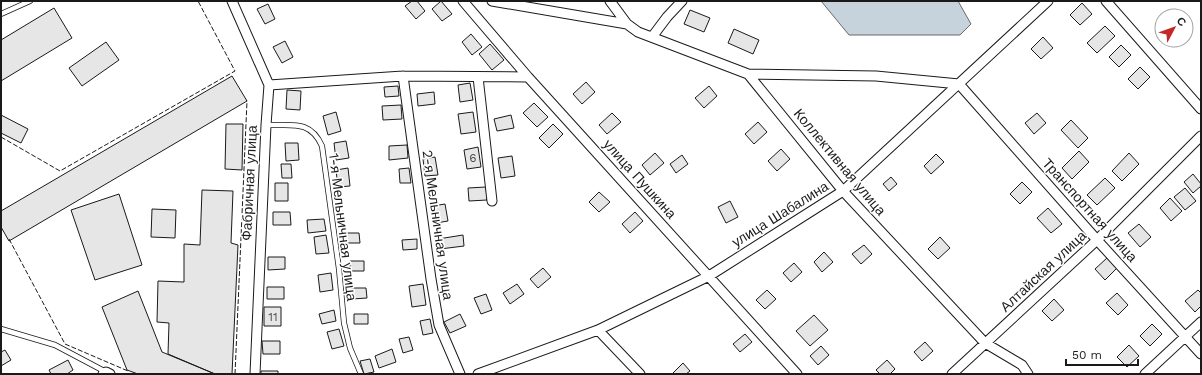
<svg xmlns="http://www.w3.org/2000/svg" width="1202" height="375" font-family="'Work Sans',sans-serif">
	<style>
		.water { fill: #c6d2dc; stroke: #6a6a6a }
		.building { fill: #e6e6e6; stroke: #1a1a1a }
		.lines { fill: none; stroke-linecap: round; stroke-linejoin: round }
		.service-casing { stroke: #1a1a1a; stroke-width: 6 }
		.minor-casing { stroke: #1a1a1a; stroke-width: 11 }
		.service { stroke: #fff; stroke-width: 4.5 }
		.minor { stroke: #fff; stroke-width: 9 }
		.fence { stroke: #1a1a1a; stroke-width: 1; stroke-dasharray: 5 2; stroke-linecap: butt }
		.labels { text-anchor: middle; stroke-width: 3; stroke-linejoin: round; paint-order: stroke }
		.number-label { font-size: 12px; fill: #4d4d4d }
		.street-label { font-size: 14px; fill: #1a1a1a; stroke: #fff }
	</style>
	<rect width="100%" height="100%" fill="#fff"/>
	<path class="water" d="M821 1H958L971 24 960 35H849Z"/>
	<path class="building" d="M412 1H417L425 11 416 19 405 6Z
		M441 1 452 14 442 21 432 9Z
		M1082 3 1092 14 1080 25 1070 15Z
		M268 4 275 19 265 24 257 9Z
		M54 8 72 38 1 81V40Z
		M690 10 710 18 704 32 684 24Z
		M1105 26 1115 36 1097 53 1087 43Z
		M734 29 759 40 753 54 728 43Z
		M471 34 482 47 472 55 462 42Z
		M1043 37 1053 48 1041 59 1031 49Z
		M285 41 293 57 282 63 273 47Z
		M106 42 119 60 82 86 69 68Z
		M490 44 504 60 492 70 479 54Z
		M1121 45 1131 55 1119 67 1109 57Z
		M1140 67 1150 77 1138 89 1128 79Z
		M232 76 247 101 9 241 1 227V211Z
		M586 82 595 92 582 104 573 94Z
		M470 83 473 100 460 102 458 85Z
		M398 86 399 96 385 97 384 87Z
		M709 86 717 96 704 108 695 98Z
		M287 90 301 91 300 110 286 109Z
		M434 92 435 104 418 106 417 94Z
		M534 103 548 117 537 127 523 113Z
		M401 105 402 119 383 120 382 106Z
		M336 112 341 131 328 135 323 116Z
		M473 112 476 132 461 134 458 114Z
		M612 113 621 122 607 134 599 125Z
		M1037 113 1046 123 1034 134 1025 123Z
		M1 115 28 129 21 143 1 133Z
		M511 115 514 128 497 131 494 119Z
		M1071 120 1088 138 1078 148 1061 130Z
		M758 122 767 132 754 144 745 134Z
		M226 124H243L242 170 225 169Z
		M553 124 563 134 549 148 539 138Z
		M346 141 349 158 336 160 334 143Z
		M285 143H298L299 160 286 161Z
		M407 145 408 158 389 160V146Z
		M478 147 481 167 467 169 464 150Z
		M781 149 790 159 777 171 768 161Z
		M1079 151 1089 162 1072 179 1062 168Z
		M655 153 664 163 650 175 642 165Z
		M1129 153 1139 164 1122 181 1112 171Z
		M936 154 944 162 931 174 924 166Z
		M682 155 688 164 676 173 670 164Z
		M512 156 515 176 501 178 498 158Z
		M435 157 438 175 425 176 423 159Z
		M281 164H291L292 178H282Z
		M348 168 350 186 338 187 336 170Z
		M409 168 411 183H400L399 169Z
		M1193 174 1201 184V186L1193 193 1184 182Z
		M891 177 897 184 889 191 883 184Z
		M1105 178 1115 188 1097 205 1087 195Z
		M1022 182 1032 192 1020 204 1010 194Z
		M275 183H288V201H275Z
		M486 187 487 200 469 201 468 188Z
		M1185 188 1196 201 1185 210 1174 197Z
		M202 190 233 191 231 243 238 245 232 374H215L168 354 169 323 157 322 158 281 184 282V244L200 245Z
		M599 192 610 202 599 212 589 202Z
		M119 194 142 265 95 280 71 210Z
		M1170 198 1182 211 1171 221 1160 208Z
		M730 201 738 217 726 223 718 207Z
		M445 204 448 221 436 223 433 206Z
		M1048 208 1062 224 1051 233 1037 218Z
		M152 209 176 210 175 238 151 237Z
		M273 212H290L291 225H273Z
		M635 212 643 221 630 233 622 224Z
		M324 219 326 231 308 233 307 220Z
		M1139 224 1151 237 1140 247 1128 233Z
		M345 233H359L360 243H345Z
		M326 235 329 253 316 254 314 237Z
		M463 235 464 246 440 249 438 239Z
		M940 237 950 248 938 259 928 249Z
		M417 239V249L403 250 402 240Z
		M864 245 872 254 861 264 852 254Z
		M824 252 833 262 822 272 814 262Z
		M268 257H285V269L268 270Z
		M1107 258 1117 268 1105 280 1095 269Z
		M350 261H364V271H350Z
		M794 263 802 272 791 282 783 273Z
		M543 268 551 277 538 288 530 279Z
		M331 273 333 290 320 292 318 275Z
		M423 284 426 305 412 307 409 286Z
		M517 284 524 294 510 304 503 293Z
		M267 287H284V299H267Z
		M352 288H366L367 298 352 299Z
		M767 290 776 299 765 309 756 300Z
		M1198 290 1201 293V306L1195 312 1185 301Z
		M138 291 162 352 215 374H138L127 370 102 307Z
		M1117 293 1128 305 1118 315 1106 303Z
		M486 294 492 310 481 314 474 298Z
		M1054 299 1064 310 1052 321 1042 311Z
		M264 307H281V326H264Z
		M334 310 336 321 322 324 319 314Z
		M354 314H368V324H354Z
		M460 314 466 326 450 333 444 322Z
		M814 315 828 330 810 346 796 331Z
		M430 319 433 333 423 335 420 321Z
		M1152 324 1162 334 1150 346 1140 336Z
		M339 329 344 346 332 349 327 332Z
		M745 334 752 342 740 352 733 344Z
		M409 337 413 350 403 353 399 339Z
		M262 341H280V354H263Z
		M925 342 933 351 922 361 914 352Z
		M1129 345 1139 356 1127 367 1117 357Z
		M821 346 829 355 818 365 810 356Z
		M392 349 396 362 379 368 375 356Z
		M5 350 11 360 1 366V352Z
		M370 359 374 372 364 374 360 361Z
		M68 360 73 370 67 374H51L49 370Z
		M887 360 895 369 890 374H880L876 370Z
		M683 363 690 371 686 374H672Z
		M261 371H278V374H261Z"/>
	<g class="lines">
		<g class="service-casing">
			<path id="service" d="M1 14 30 1
				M266 125C291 126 310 119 322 146L339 269 344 323 350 348 361 374
				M1 329 55 345 106 372"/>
		</g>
		<g class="minor-casing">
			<path id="minor" d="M232 1 269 85 266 125 255 374
				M463 1 528 77 797 374
				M492 1 627 24
				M610 1 627 24 638 32 748 74 843 191 985 343 1022 365 1028 374
				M1106 1 1201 109
				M652 37 667 17 682 1
				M748 74 876 76 959 84 1097 240 1201 354
				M403 76 431 279 439 325 460 374
				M478 77 492 201
				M269 85 403 76 528 77
				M598 330 640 374
				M103 374 106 372 110 374
				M478 374 598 330 709 276 843 191 1048 1
				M952 374 1097 240 1201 136
				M1145 374 1201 322"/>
		</g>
		<use href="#service" class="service"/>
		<use href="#minor" class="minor"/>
		<path class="fence" d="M1 137 60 171 235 71 198 1
			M9 239 65 344 128 371
			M235 374 247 101 246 100"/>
	</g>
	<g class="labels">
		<g class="number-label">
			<text x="473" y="162">6</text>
			<text x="273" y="321">11</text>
		</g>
		<g class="street-label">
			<text transform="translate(840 162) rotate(50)" y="5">Коллективная улица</text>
			<text transform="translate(640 179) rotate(48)" y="5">улица Пушкина</text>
			<text transform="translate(249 183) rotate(-87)" y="5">Фабричная улица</text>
			<text transform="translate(1090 210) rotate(48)" y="5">Транспортная улица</text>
			<text transform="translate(780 214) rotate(-32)" y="5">улица Шабалина</text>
			<text transform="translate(438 225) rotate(82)" y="5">2-я Мельничная улица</text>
			<text transform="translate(343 227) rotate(83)" y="5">1-я Мельничная улица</text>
			<text transform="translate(1043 271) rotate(-43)" y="5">Алтайская улица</text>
		</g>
	</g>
	<rect width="1202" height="375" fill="none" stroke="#1a1a1a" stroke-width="4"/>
	<g transform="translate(1174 28) rotate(49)"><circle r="19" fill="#ffffff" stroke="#a3a3a3"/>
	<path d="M0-3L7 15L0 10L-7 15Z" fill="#c62828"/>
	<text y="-6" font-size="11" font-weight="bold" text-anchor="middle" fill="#1a1a1a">С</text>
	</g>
	<path d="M1066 359v6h72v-6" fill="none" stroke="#1a1a1a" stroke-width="2"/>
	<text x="1072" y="359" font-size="12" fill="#1a1a1a" stroke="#ffffff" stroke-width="3" paint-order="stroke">50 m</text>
</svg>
